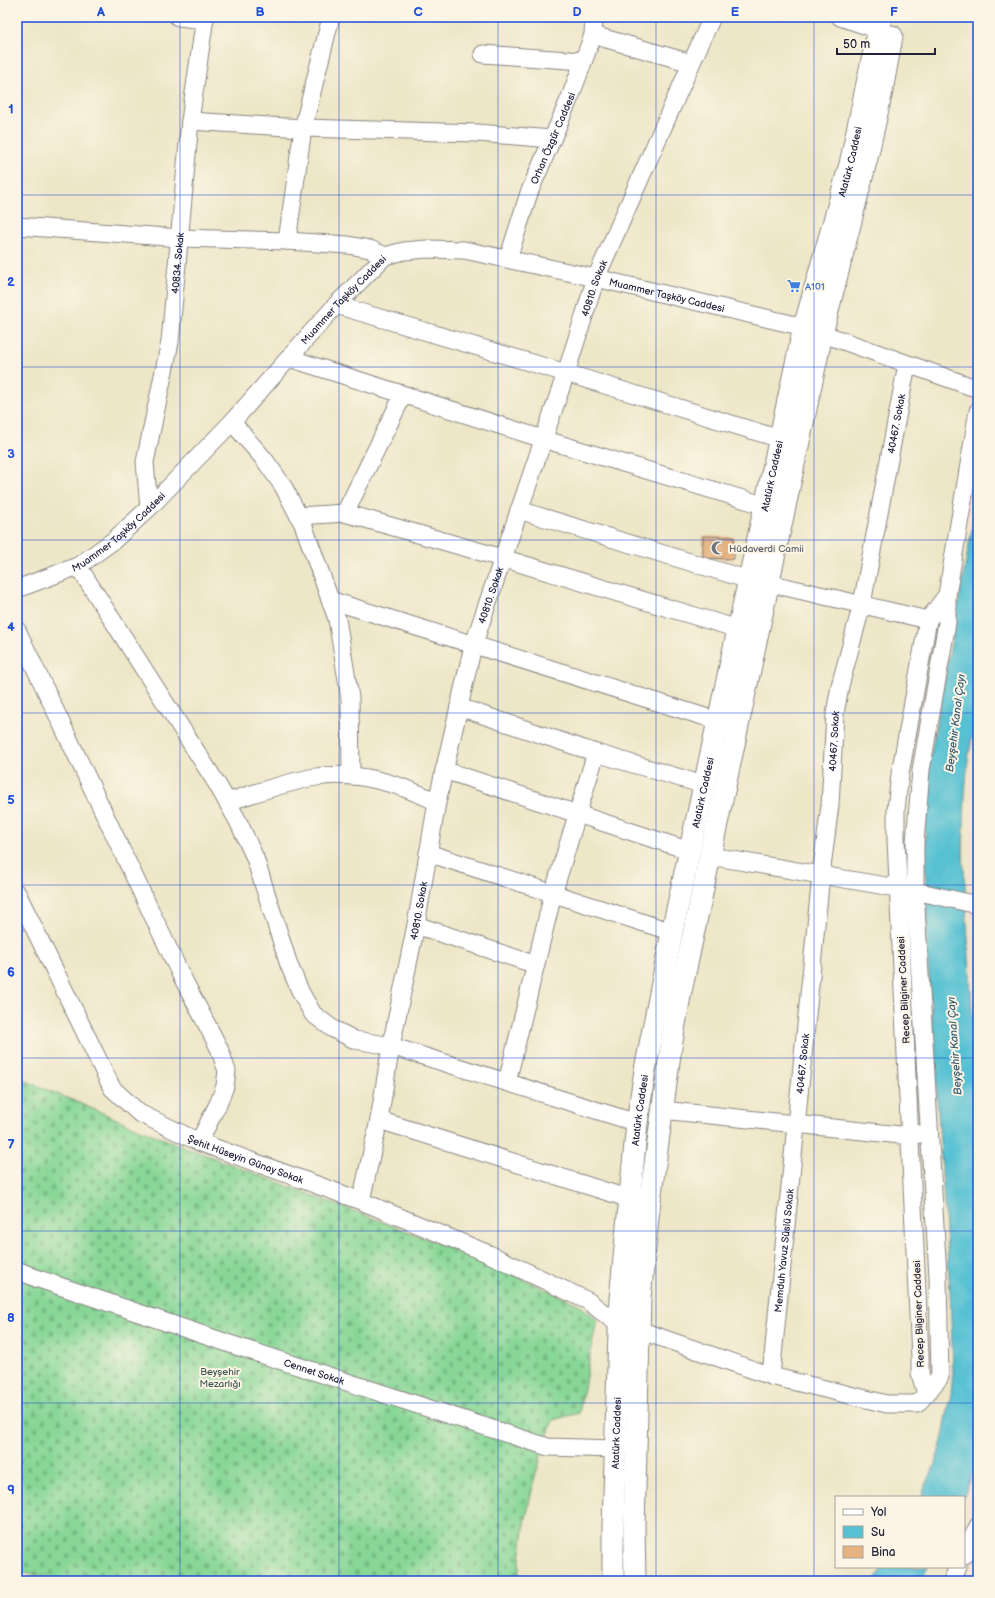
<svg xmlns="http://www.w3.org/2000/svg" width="995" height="1598" font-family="'Balsamiq Sans',sans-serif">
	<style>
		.cemetery { fill: url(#cemetery-stones); stroke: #557c68 }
		.water { fill: #57c1d2; stroke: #3c7286 }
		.building { fill: url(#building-hatch) }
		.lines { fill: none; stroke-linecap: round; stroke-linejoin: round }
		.minor-casing { stroke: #888481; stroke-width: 19 }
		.major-casing { stroke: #888481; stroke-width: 23 }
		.minor { stroke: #fff; stroke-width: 17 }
		.major { stroke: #fff; stroke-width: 21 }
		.grid { fill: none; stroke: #1d4ed8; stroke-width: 1; stroke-opacity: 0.55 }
		.labels { text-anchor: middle; stroke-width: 4; stroke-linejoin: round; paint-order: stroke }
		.street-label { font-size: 10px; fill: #22223b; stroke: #fcf5e5 }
		.shop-label { font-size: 10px; fill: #366cbe; stroke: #fcf5e5; text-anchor: start }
		.worship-label { font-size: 10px; fill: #5b616d; stroke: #fcf5e5; text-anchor: start }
		.park-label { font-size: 10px; fill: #415856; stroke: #fcf5e5 }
		.water-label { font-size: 11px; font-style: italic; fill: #355a70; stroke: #fcf5e5 }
		.neatline { fill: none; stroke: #1d4ed8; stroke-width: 1.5 }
		.grid-label { font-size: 13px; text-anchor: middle; font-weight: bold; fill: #1d4ed8 }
	</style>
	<defs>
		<pattern id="cemetery-stones" width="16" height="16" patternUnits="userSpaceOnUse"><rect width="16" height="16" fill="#88d796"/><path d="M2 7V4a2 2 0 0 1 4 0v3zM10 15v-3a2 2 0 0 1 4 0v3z" fill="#75b882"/></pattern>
		<pattern id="building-hatch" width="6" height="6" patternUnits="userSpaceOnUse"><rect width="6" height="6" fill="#e7b27f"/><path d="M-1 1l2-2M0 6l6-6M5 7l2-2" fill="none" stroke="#c6996f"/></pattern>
	</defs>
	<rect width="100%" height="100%" fill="#fcf5e5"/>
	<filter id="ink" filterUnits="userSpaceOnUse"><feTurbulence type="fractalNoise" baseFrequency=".025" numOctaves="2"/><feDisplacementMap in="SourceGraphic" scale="8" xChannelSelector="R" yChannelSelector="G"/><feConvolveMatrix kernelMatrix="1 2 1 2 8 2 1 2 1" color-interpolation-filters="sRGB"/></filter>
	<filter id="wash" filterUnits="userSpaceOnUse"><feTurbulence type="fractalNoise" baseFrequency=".012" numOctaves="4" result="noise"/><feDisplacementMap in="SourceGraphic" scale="16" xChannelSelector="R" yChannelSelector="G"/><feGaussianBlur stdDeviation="0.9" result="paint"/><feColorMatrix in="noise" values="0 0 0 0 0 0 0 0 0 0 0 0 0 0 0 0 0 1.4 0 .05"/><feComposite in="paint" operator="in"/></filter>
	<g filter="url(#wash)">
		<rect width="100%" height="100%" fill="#ede6c7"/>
		<path class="cemetery" d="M17 1077 169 1141 475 1257 578 1304 597 1319 579 1413 553 1420C534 1472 522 1525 518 1581H71L17 1572Z"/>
		<path class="water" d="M978 495V706L968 759 965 794 963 854 978 1112V1458L964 1497H921L935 1464 942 1441 951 1394 953 1371 950 1291 927 948 925 839 927 776Z
			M883 1567H928L921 1581H875Z"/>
		<g id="blocks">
			<path class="building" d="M703 536 734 537V559L703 558Z"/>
		</g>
	</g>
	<g filter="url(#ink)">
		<use href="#blocks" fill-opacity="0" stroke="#888481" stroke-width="1"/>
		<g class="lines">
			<g class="minor-casing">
				<g id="minor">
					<path d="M178 17 205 20"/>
					<path d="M840 17 879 30"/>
					<path d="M593 35 691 63"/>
					<path d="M483 54 583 61"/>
					<path d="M190 121 303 128 477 133 552 139"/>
					<path d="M17 226 180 238 287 241 348 245 370 249 385 256"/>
					<path d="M287 241 303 128 331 17"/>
					<path id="s1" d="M508 259 529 193 571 95 593 35 594 17"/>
					<path d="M336 305 566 373 780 439"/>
					<path d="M289 358 543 439 766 506"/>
					<path d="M232 422 264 459 283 486 303 524 337 619 350 698 351 775"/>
					<path id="s2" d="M149 508 145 462 170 342 190 121 205 17"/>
					<path d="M519 510 749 580"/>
					<path d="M345 513 403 395"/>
					<path d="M299 516 345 513 502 558 738 629"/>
					<path d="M78 566 217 784 238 821 255 858 289 965 301 993 313 1014 333 1029 355 1040 391 1046 637 1123"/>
					<path d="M768 583 928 620"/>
					<path id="s3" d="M17 589 78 566 113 541 149 508 232 422 336 305 385 256 404 251 427 249 464 250 596 278 804 327 978 389"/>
					<path d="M947 595V623L921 770 915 842V891L938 1276 940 1377 926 1394 920 1373V1357L896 839V810L900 774 928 620Z"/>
					<path d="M947 595 978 411"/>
					<path d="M330 600 718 721"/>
					<path d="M17 630 180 973 219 1048 227 1071 225 1086 219 1102 199 1142"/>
					<path d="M459 707 596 753 704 785"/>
					<path d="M444 770 690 851"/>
					<path d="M227 802C256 793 286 782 316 777 357 770 400 784 437 802"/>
					<path d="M428 853 672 932"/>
					<path d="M710 856 915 891 978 905"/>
					<path id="s4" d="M17 893 112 1088 139 1113 199 1142 361 1201 489 1254 588 1301 619 1325 639 1330 771 1376 887 1404H917L926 1394"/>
					<path d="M416 925 536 965"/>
					<path d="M507 1082 553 894 596 753"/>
					<path d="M662 1110 910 1136 920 1134"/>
					<path d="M379 1120 630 1199"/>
					<path id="s5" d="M361 1201 379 1120 391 1046 416 925 437 802 473 646 566 373 596 278 712 17"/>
					<path id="s6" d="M17 1270 36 1278 236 1346 548 1447 615 1449"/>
					<path id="s7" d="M771 1376 821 875 830 805 835 714 840 686 862 604 907 364"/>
					<path d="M964 1555 978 1526"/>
					<path d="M952 1581 958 1567"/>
				</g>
			</g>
			<g class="major-casing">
				<g id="major">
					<path id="s8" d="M613 1581V1527L620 1299 637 1123 645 1070 672 932 804 327 850 164 881 17"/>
					<path d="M635 1581 634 1527 640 1298 649 1208 671 1047 680 996 822 334 867 158 882 91 892 36"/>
				</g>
			</g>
			<use href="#minor" class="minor"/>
			<use href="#major" class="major"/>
		</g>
	</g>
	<path class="grid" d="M180 17V1581M339 17V1581M498 17V1581M656 17V1581M814 17V1581M17 195H978M17 367H978M17 540H978M17 713H978M17 885H978M17 1058H978M17 1231H978M17 1403H978"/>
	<defs>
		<g id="supermarket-bare" transform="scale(1.08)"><path d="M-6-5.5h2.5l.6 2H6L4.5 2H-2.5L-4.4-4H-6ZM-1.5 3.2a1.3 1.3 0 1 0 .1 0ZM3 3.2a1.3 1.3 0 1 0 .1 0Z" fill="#3f7fe0" stroke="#fcf5e5" stroke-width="2.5" paint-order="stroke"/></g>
		<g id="mosque-bare" transform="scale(1.08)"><path d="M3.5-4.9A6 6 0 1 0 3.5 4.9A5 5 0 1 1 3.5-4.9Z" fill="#6b7280" stroke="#fcf5e5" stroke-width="2.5" paint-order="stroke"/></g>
	</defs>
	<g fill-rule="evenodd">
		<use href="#supermarket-bare" x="794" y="286"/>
		<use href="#mosque-bare" x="718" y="548"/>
	</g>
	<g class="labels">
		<g class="street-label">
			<text dy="4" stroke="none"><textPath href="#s1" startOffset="129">Orhan Özgür Caddesi</textPath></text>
			<text dy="4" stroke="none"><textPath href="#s8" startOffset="1444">Atatürk Caddesi</textPath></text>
			<text dy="4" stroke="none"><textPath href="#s2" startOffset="248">40834. Sokak</textPath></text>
			<text dy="4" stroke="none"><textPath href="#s5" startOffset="944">40810. Sokak</textPath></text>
			<text dy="4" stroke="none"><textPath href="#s3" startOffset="790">Muammer Taşköy Caddesi</textPath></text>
			<text dy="4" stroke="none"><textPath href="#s3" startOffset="442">Muammer Taşköy Caddesi</textPath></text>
			<text dy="4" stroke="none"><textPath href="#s7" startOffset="962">40467. Sokak</textPath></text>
			<text dy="4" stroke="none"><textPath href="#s8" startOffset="1120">Atatürk Caddesi</textPath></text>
			<text dy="4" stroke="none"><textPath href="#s3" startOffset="118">Muammer Taşköy Caddesi</textPath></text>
			<text dy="4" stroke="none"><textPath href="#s5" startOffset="620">40810. Sokak</textPath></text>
			<text dy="4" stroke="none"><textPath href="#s7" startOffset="638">40467. Sokak</textPath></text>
			<text dy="4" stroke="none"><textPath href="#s8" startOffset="796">Atatürk Caddesi</textPath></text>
			<text dy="4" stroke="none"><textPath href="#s5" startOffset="296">40810. Sokak</textPath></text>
			<text transform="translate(903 990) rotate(-93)" y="4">Recep Bilginer Caddesi</text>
			<text dy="4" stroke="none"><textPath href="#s7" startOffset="314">40467. Sokak</textPath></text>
			<text dy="4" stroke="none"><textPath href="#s8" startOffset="472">Atatürk Caddesi</textPath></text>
			<text dy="4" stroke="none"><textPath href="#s4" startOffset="370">Şehit Hüseyin Günay Sokak</textPath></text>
			<text dy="4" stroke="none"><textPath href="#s7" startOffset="126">Memduh Yavuz Süslü Sokak</textPath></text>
			<text transform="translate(918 1314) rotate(-92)" y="4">Recep Bilginer Caddesi</text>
			<text dy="4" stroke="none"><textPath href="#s6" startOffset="314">Cennet Sokak</textPath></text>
			<text dy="4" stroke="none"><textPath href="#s8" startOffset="148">Atatürk Caddesi</textPath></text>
		</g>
		<g class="shop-label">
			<text x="805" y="290">A101</text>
		</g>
		<g class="worship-label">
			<text x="729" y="552">Hüdaverdi Camii</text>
		</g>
		<g class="park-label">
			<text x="220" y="1375">Beyşehir<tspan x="220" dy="12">Mezarlığı</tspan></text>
		</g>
		<g class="water-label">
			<text transform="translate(955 723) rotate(-83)" y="4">Beyşehir Kanal Çayı</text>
			<text transform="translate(954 1046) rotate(-94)" y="4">Beyşehir Kanal Çayı</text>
		</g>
	</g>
	<rect width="995" height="1598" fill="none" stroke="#fcf5e5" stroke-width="44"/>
	<rect x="835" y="1496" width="130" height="72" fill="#fcf5e5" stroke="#a5a1a1"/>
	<rect x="843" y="1509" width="20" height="6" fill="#ffffff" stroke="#a5a1a1"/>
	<text x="871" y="1516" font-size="12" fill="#22223b">Yol</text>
	<rect x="843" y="1526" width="20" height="12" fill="#57c1d2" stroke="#a5a1a1"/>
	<text x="871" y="1536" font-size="12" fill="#22223b">Su</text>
	<rect x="843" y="1546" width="20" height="12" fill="#e7b27f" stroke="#a5a1a1"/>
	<text x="871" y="1556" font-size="12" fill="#22223b">Bina</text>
	<path d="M837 48v6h98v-6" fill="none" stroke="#22223b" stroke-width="2"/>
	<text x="843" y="48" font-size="12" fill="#22223b" stroke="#fcf5e5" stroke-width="3" paint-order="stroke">50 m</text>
	<rect x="22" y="22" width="951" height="1554" class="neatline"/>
	<g class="grid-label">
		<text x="101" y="16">A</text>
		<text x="260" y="16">B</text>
		<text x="418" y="16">C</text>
		<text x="577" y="16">D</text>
		<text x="735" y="16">E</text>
		<text x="894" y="16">F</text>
		<text x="11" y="113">1</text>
		<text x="11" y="286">2</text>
		<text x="11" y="458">3</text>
		<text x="11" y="631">4</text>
		<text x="11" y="804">5</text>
		<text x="11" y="976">6</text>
		<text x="11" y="1149">7</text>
		<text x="11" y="1322">8</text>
		<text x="11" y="1494">9</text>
	</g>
</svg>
